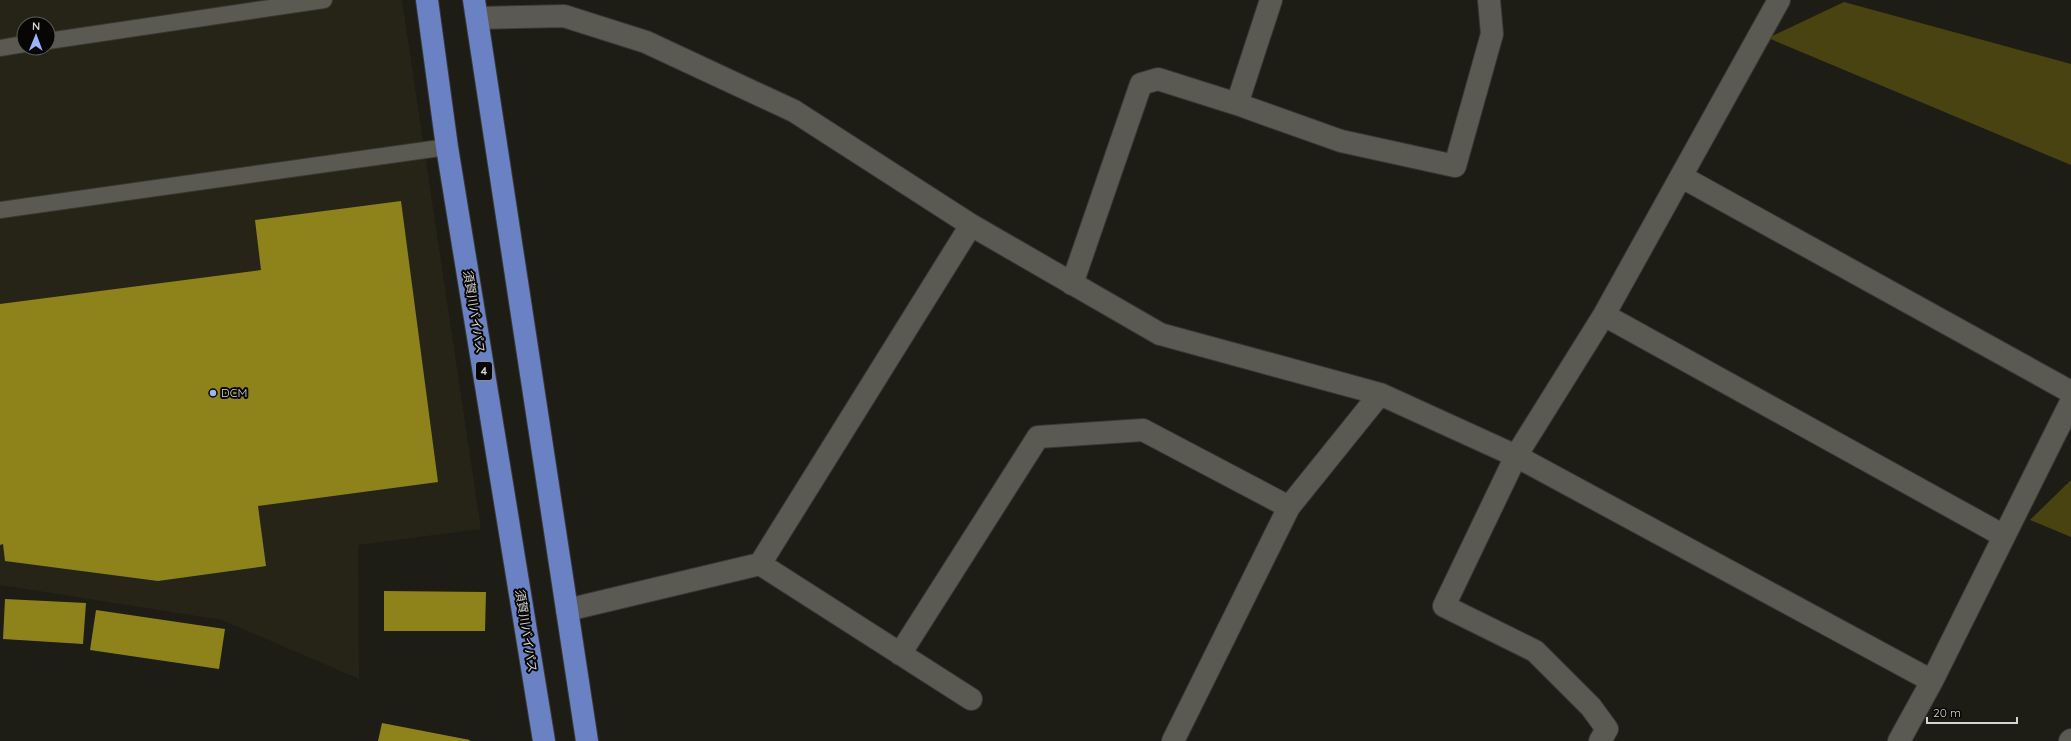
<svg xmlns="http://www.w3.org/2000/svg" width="2071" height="741" font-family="Quicksand,'Noto Sans JP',sans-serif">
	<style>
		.built { fill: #262417; fill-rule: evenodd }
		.green { fill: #494311 }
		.building { fill: #8e831b }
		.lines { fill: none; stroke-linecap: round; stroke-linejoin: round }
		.lane-casing { stroke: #383834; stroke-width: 18 }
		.street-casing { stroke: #383834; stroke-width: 24 }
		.highway-casing { stroke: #383834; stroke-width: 24 }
		.lane { stroke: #5b5a52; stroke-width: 16 }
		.street { stroke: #5b5a52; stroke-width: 22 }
		.highway { stroke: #6a81c3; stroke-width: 22 }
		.poi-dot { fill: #9bb5fd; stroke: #070604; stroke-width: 1.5 }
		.labels { text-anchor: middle; stroke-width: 4; stroke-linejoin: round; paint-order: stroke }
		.shield { fill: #070604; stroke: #979793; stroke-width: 1 }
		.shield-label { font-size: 11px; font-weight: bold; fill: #d5d5d0 }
		.street-label { font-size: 12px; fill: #d5d5d0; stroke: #070604 }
		.poi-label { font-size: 12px; fill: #d5d5d0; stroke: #070604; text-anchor: start }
	</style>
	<rect width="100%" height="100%" fill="#1d1c15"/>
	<path class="built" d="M0 0H402L481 529 358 545 359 679 222 620 0 585ZM24 24H48V48H24Z"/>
	<path class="green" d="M1844 2 2071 64V165L1768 38Z
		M2071 480V537L2030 520Z"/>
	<path class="building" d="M401 201 438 482 258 506 266 566 158 581 5 561 3 544 0 545V304L261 270 255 220Z
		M384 591 486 592 485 631H384Z
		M5 599 86 603 83 644 3 639Z
		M96 610 225 629 219 669 90 650Z
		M382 723 470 740 469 741H378Z"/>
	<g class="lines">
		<g class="lane-casing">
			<path id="lane" d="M48 41 324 0
				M0 48 24 44
				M0 210 447 147"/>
		</g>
		<g class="street-casing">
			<path id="street" d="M477 18 564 16 646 42 794 111 971 225 1160 334 1380 394 1516 456 1932 681
				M1237 104 1341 141 1455 166 1492 34 1489 0
				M1682 177 2071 392
				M1072 284 1141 84 1158 79 1237 104 1271 0
				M1604 315 2004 536
				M760 564 971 699
				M567 610 760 564 971 225
				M900 654 1038 437 1143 430 1289 507
				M1173 741 1289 507 1380 394
				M1600 741 1607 729 1591 707 1535 651 1444 606 1516 456 1604 315 1779 0
				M1899 741 1932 681 2071 402
				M2070 741 2071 740"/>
		</g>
		<g class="highway-casing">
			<path id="highway" d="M427 0 447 147 544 741
				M474 0 587 741"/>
		</g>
		<use href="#lane" class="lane"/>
		<use href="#street" class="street"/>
		<use href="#highway" class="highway"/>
	</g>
	<circle class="poi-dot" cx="213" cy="393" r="4"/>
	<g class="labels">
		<rect class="shield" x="476" y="362" width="16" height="18" rx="3"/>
		<g class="shield-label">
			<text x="484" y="375">4</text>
		</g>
		<g class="street-label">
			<text transform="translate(474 312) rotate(81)" y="4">須賀川バイパス</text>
			<text transform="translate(526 631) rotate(81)" y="4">須賀川バイパス</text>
		</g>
		<g class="poi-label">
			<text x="221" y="397">DCM</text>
		</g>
	</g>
	<g transform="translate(36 36) rotate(1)"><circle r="19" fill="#070604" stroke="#595956"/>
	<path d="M0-3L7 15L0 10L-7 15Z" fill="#9bb5fd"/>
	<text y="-6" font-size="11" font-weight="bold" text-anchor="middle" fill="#d5d5d0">N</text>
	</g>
	<path d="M1927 717v6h90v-6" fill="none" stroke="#d5d5d0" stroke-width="2"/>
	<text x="1933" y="717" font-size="12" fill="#d5d5d0" stroke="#070604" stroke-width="3" paint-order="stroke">20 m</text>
</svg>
